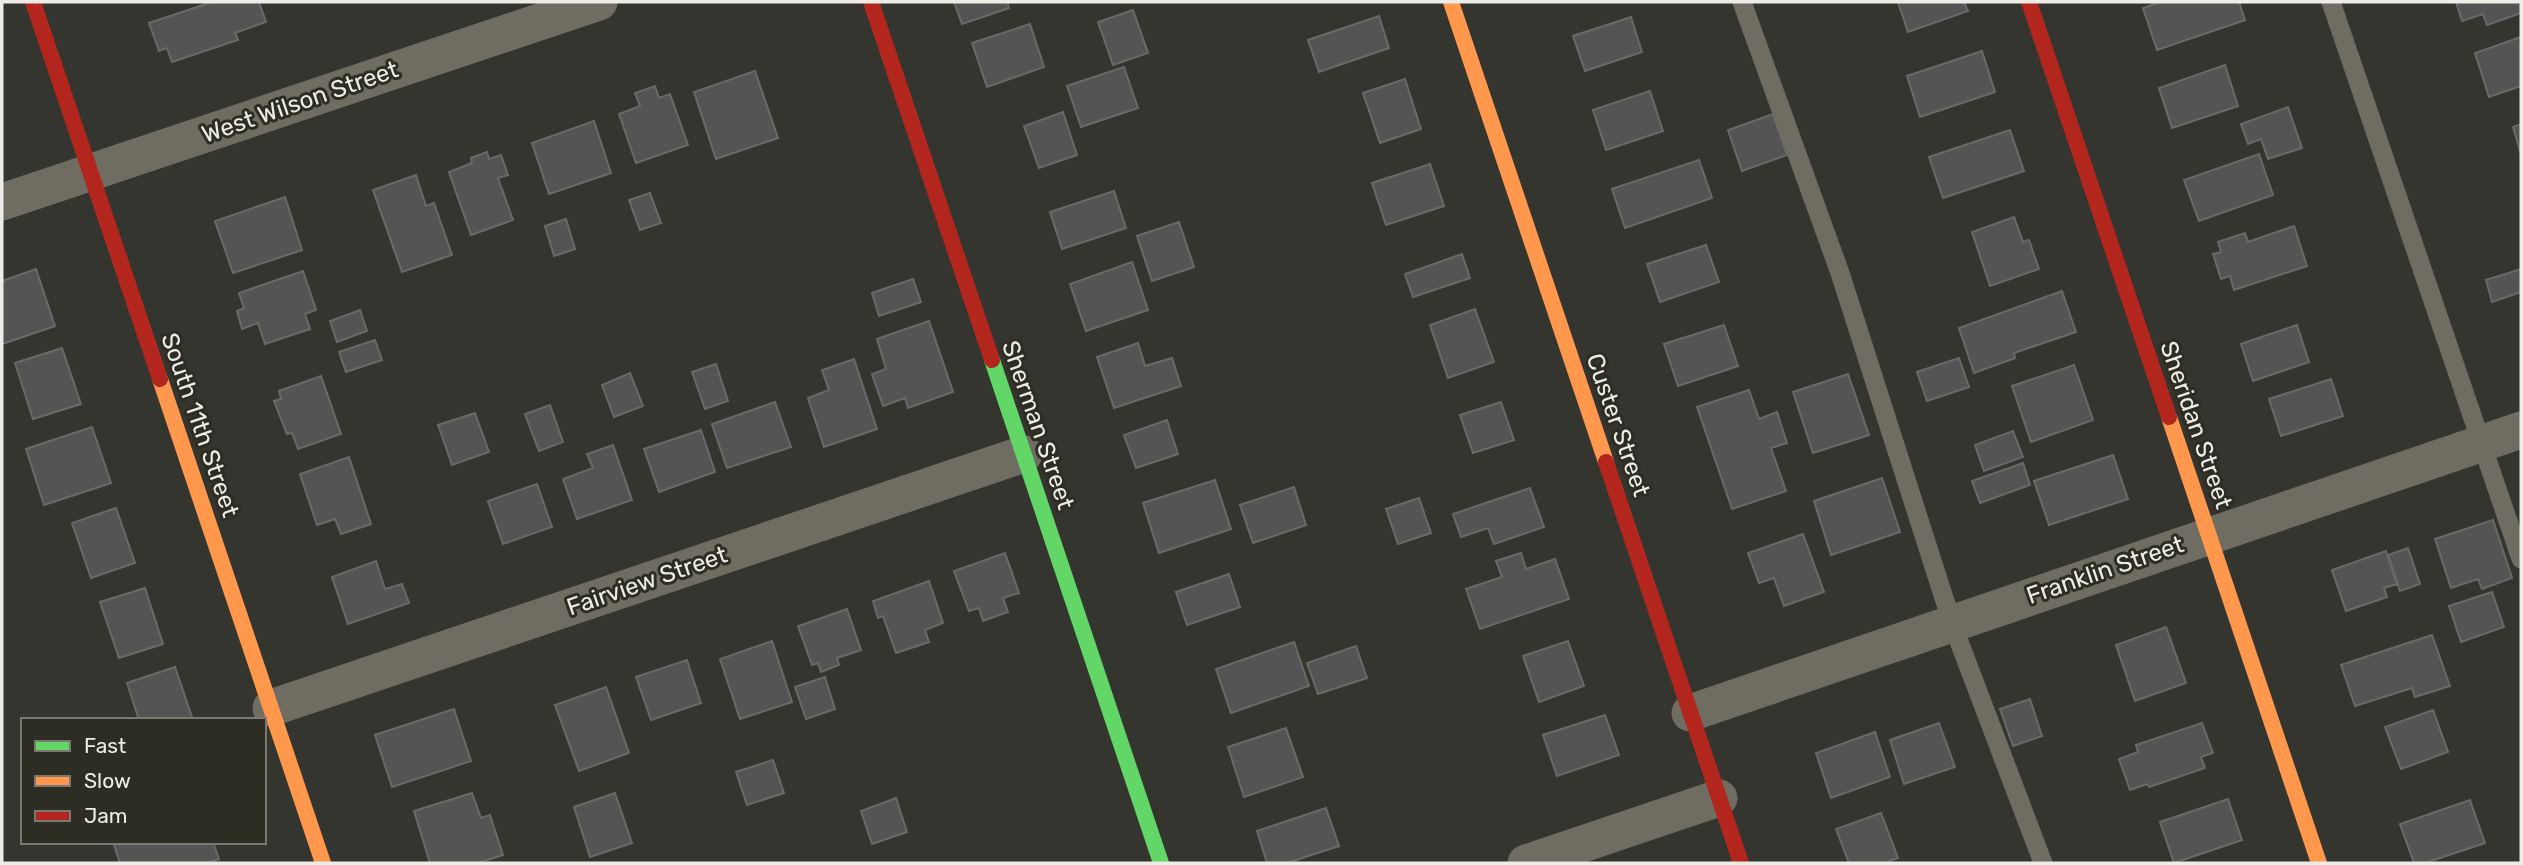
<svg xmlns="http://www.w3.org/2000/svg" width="2523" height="865" font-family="Rubik,sans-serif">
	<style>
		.building { fill: #555353; stroke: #6b6968; stroke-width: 2 }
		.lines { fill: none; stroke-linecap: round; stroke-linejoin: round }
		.lane { stroke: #6f6d62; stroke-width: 19 }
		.street { stroke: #6f6d62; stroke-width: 37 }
		.fast { stroke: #63d668; stroke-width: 16 }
		.slow { stroke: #ff974d; stroke-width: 16 }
		.jam { stroke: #b3261e; stroke-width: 16 }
		.labels { text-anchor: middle; stroke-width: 6; stroke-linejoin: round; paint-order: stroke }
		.street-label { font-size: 24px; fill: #edece6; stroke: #2e2d23 }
	</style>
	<rect width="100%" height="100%" fill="#353530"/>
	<path class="building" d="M212 2H259L266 22 235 33 238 40 172 62 167 48 159 51 149 23Z
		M954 2H1007L1009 8 962 24Z
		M1898 2H1964L1968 11 1908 32Z
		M2160 2H2239L2245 20 2157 50 2143 8Z
		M2456 2H2521V13L2487 25 2483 14 2462 21Z
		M1133 10 1148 53 1113 65 1098 22Z
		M1379 16 1389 48 1319 72 1308 40Z
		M1631 17 1642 52 1585 71 1573 36Z
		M1030 24 1044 67 987 87 972 43Z
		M2521 37V86L2489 97 2475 53Z
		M1982 51 1995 92 1920 117 1907 76Z
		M2225 65 2238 106 2172 128 2159 88Z
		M1124 67 1138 108 1081 127 1067 86Z
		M755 71 778 138 716 159 694 92Z
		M1405 79 1421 129 1380 143 1363 93Z
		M655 86 659 98 670 94 688 145 636 163 619 114 640 106 635 93Z
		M1650 91 1663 131 1606 150 1593 110Z
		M2288 107 2302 148 2268 159 2261 139 2248 144 2241 124Z
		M1063 112 1077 155 1039 168 1024 126Z
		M1773 114 1787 155 1742 171 1728 130Z
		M594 121 611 173 549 194 532 143Z
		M2521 124V154L2513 127Z
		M2010 130 2024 171 1943 198 1929 157Z
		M487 152 489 159 501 155 508 175 498 178 513 220 471 235 449 172 472 163 471 158Z
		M2259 154 2273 195 2199 221 2184 180Z
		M1699 160 1712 198 1625 228 1612 189Z
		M1430 164 1444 206 1386 225 1372 183Z
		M416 175 426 206 434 203 452 255 402 272 373 190Z
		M1114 191 1126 228 1062 249 1050 212Z
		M650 193 661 223 640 230 629 200Z
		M285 197 302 250 233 273 215 221Z
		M2014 217 2023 242 2029 240 2039 269 1990 286 1972 232Z
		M566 219 575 249 554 256 545 226Z
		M1179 222 1194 267 1152 281 1137 236Z
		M2294 226 2307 266 2234 290 2230 276 2221 279 2213 254 2221 252 2218 242 2245 233 2248 242Z
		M1706 245 1719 282 1660 302 1647 264Z
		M1462 254 1470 278 1413 297 1405 274Z
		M1132 262 1148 310 1086 331 1070 284Z
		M36 269 55 326 2 344V281Z
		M2521 269V292L2492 302 2486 280Z
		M303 271 316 310 305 314 310 329 265 344 258 323 242 329 237 311 244 308 239 293Z
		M913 279 921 302 879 316 872 293Z
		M2062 291 2076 332 2014 353 2015 358 1974 373 1959 328Z
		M1475 309 1494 362 1448 378 1430 325Z
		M360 310 367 331 337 342 330 321Z
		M929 321 953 392 908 408 905 398 883 406 872 374 886 369 877 339Z
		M1724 325 1738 366 1678 386 1664 344Z
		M2297 325 2309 362 2253 381 2241 344Z
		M375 340 382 360 346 372 339 352Z
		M1138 343 1145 366 1172 358 1181 386 1114 408 1097 357Z
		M62 348 81 404 33 419 15 363Z
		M1959 358 1969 387 1927 401 1917 372Z
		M854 359 877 429 824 447 808 398 829 390 822 370Z
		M716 364 728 401 705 409 692 372Z
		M2074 365 2093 420 2031 442 2012 386Z
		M630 373 643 406 614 417 602 385Z
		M1848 374 1869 435 1813 453 1793 392Z
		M321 376 341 434 298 449 292 433 287 434 274 401 281 399 279 391Z
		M2331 379 2343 416 2281 436 2269 399Z
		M1749 390 1759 419 1777 412 1787 443 1771 448 1786 491 1732 509 1697 407Z
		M775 402 791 447 727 468 712 424Z
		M1501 402 1514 440 1473 453 1460 415Z
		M550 405 563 442 539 451 525 414Z
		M475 413 489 452 452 465 438 425Z
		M1167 420 1178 454 1136 468 1124 435Z
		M92 427 111 483 44 505 26 449Z
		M701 430 715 472 659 492 644 449Z
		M2013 431 2023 457 1984 471 1975 445Z
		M613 445 632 500 577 519 563 479 593 468 587 454Z
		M2113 455 2128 499 2049 525 2034 481Z
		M349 457 371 524 341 534 335 519 317 525 300 474Z
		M2023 463 2030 485 1980 503 1972 481Z
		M1882 478 1900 532 1831 555 1814 501Z
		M1215 480 1231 529 1159 553 1143 503Z
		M537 484 552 527 503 544 488 501Z
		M1294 487 1306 525 1253 543 1240 505Z
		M1530 488 1544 527 1494 544 1488 528 1461 537 1453 514Z
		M1419 498 1431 533 1398 544 1386 509Z
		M116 508 135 563 91 578 72 523Z
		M2493 520 2512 578 2482 589 2478 579 2451 588 2435 539Z
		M1803 534 1824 592 1784 606 1774 578 1759 583 1748 553Z
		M2408 548 2420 584 2400 591 2388 555Z
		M2386 551 2397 584 2384 588 2387 597 2346 611 2332 570Z
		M1005 553 1019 593 1003 598 1008 612 983 621 979 608 969 611 954 571Z
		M1521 553 1526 569 1555 559 1569 599 1480 629 1466 589 1502 577 1496 561Z
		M376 561 385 589 402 584 409 603 348 624 332 577Z
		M1229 574 1240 607 1187 625 1176 592Z
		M929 581 943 623 925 630 929 642 896 653 883 616 878 618 873 601Z
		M145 588 163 644 119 658 100 602Z
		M2492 592 2504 627 2461 642 2449 606Z
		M847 609 861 650 837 658 839 665 821 672 818 663 812 665 798 626Z
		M2166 627 2186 683 2135 701 2116 645Z
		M2432 635 2450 686 2415 697 2412 688 2355 706 2341 665Z
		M772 641 792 702 740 719 720 659Z
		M1568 641 1584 686 1539 702 1523 656Z
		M1294 642 1309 686 1231 713 1216 669Z
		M1356 646 1367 678 1318 694 1307 663Z
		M687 660 701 703 651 720 636 677Z
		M175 667 193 720H139L127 683Z
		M825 677 835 709 806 719 795 687Z
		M606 687 629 753 579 771 555 705Z
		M2030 699 2042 736 2013 746 2000 709Z
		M454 709 471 761 392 787 375 735Z
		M2433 710 2448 752 2401 769 2385 727Z
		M1605 715 1619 755 1557 776 1543 735Z
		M1939 723 1955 767 1904 784 1890 740Z
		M2202 723 2213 753 2201 757 2205 768 2149 787 2147 784 2130 790 2119 759 2138 752 2136 745Z
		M1286 728 1303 777 1244 797 1228 747Z
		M1875 732 1890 777 1831 798 1816 753Z
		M773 760 784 793 747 805 736 772Z
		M472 793 481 818 490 815 503 855 478 863H430L414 811Z
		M615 793 632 843 590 857 574 807Z
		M896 798 907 832 872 844 861 811Z
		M2228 799 2242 840 2174 863 2160 822Z
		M2470 800 2485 843 2425 863H2414L2400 824Z
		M1326 808 1339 846 1287 863H1267L1257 831Z
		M1881 813 1898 858 1884 863H1849L1836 829Z
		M113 842H213L219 859 207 863H120Z"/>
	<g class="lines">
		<path class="lane" d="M1742 2 1840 273 1952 623 2043 863
			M2331 2 2521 559"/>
		<path class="street" d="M2 202 599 2
			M271 708 1024 454
			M1690 713 2521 430
			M1526 863 1719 798"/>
		<path class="fast" d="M992 360 1161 863"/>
		<path class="slow" d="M1451 2 1606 462
			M160 379 323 863
			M2169 417 2319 863"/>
		<path class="jam" d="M33 2 160 379
			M871 2 992 360
			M2029 2 2169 417
			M1606 462 1741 863"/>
	</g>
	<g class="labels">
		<g class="street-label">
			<text transform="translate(300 102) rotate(-19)" y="8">West Wilson Street</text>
			<text transform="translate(200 425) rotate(71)" y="8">South 11th Street</text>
			<text transform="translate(1038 425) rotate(71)" y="8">Sherman Street</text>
			<text transform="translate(1618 425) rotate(71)" y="8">Custer Street</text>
			<text transform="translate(2196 425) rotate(71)" y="8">Sheridan Street</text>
			<text transform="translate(2105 570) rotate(-19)" y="8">Franklin Street</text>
			<text transform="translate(647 581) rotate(-19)" y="8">Fairview Street</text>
		</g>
	</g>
	<rect width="2523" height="865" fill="none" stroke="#edece6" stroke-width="7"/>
	<rect x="21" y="718" width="245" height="126" fill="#2e2d23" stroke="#7a7971" stroke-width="2"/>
	<rect x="35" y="741" width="35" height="10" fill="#63d668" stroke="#7a7971" stroke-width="2"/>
	<text x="84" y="753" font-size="21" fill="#edece6">Fast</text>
	<rect x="35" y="776" width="35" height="10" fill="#ff974d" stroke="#7a7971" stroke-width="2"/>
	<text x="84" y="788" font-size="21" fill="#edece6">Slow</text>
	<rect x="35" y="811" width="35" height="10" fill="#b3261e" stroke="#7a7971" stroke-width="2"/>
	<text x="84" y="823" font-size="21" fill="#edece6">Jam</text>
</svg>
